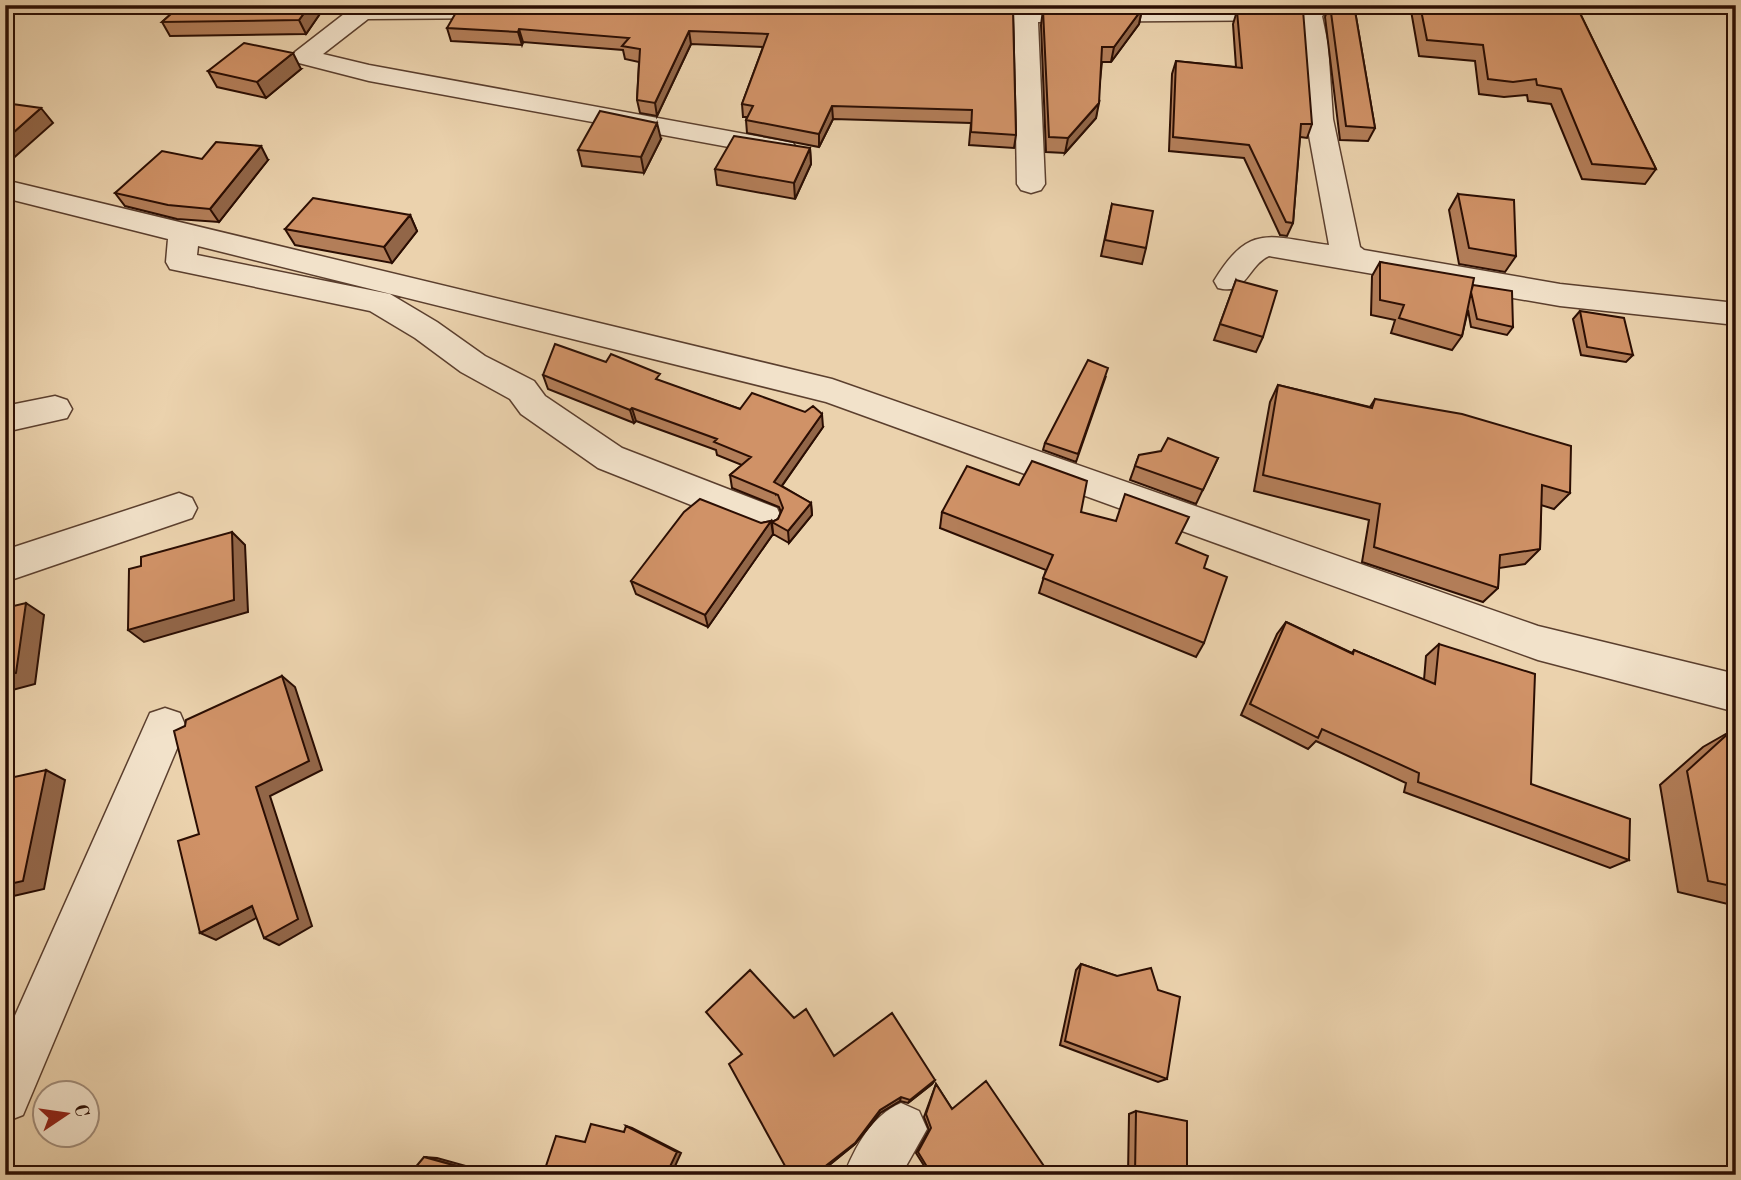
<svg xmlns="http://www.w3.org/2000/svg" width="1741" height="1180" font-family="'Old Standard TT',serif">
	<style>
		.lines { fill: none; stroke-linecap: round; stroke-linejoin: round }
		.street-casing { stroke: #5b3f2e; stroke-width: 3 }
		.street { fill: #f2e2ca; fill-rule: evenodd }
		.wall { fill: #b37e59; stroke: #2b0e03; stroke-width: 2 }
		.shaded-wall { fill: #926648; stroke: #2b0e03; stroke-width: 2 }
		.building { fill: #d09267; stroke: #2b0e03; stroke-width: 2 }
	</style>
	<rect width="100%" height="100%" fill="#ebd2ad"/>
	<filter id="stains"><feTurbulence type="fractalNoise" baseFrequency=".00286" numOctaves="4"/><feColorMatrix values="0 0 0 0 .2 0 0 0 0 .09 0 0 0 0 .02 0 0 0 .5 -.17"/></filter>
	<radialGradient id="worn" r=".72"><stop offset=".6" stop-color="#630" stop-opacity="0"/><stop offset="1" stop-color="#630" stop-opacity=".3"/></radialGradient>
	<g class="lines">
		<g class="street-casing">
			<path id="street" d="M360 5H515L521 11 518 16 509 18 368 19 323 54 369 65 783 141 793 143 797 149 793 155 783 157 369 81 295 62 291 57 295 52 353 7Z
				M1336 5 1322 16 1328 45 1333 119 1360 247 1364 250 1560 284 1736 303V325L1560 306 1269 256C1247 266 1247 296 1218 288L1214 281C1250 222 1269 237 1329 245L1306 119 1304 45 1299 20 1038 22 1045 184 1041 190 1031 193 1021 190 1017 184 1014 22H961L952 20 949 15 952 10 961 8Z
				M5 180 832 379 1538 626 1736 674V712L1538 660 826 402 198 246 197 255 390 294 437 322 485 356 534 381 545 396 622 448 777 508 782 519 777 530 764 534 598 468 521 414 510 399 461 372 415 338 370 311 170 269 166 262 168 239 5 198Z
				M55 396 67 400 72 409 67 418 5 432V406Z
				M179 493 192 498 197 508 192 518 5 582V550Z
				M165 708 180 713 186 727 23 1115 5 1122V1038L150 713Z
				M901 1103 919 1111 927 1129 901 1175H844C855 1147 872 1115 901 1103Z"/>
		</g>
		<use href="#street" class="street"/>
	</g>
	<path class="wall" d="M181 5H326L306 34 170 36 162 22Z
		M1329 5H1354L1375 128 1368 141 1340 140 1325 17Z
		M1410 5H1576L1656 169 1645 184 1582 179 1551 104 1528 101 1527 95 1504 97 1479 94 1475 61 1419 56Z
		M1142 9 1139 24 1111 62H1102L1096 118 1065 153 1046 152 1041 25 1043 10Z
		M1013 11 1016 135 1014 148 969 145 971 123 833 119 819 147 747 133 746 120 747 117H743L742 104 763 47 691 44 657 116 640 113 637 100 639 62 625 59 623 50 523 42 522 45 451 41 447 28Z
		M1237 11 1312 124 1307 138 1300 137 1293 223 1287 236 1280 235 1244 158 1169 151 1172 74 1176 61 1236 67 1233 24Z
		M301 69 266 98 217 87 208 71Z
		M661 139 644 173 582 166 578 150Z
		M810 148 811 164 795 199 717 185 715 169Z
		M202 159 268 160 219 222 177 219 125 206 115 193Z
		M1458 194 1516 256 1505 272 1459 264 1449 210Z
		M1112 204 1146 248 1142 264 1101 256Z
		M410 215 417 231 392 263 295 245 285 229Z
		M1380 262 1473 285 1513 327 1507 335 1471 327 1468 310 1462 336 1452 350 1391 333 1395 320 1371 315 1372 276Z
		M1236 280 1263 337 1256 352 1214 340Z
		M1580 311 1633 355 1626 362 1581 355 1573 319Z
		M543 375 662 382 740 409 823 427 782 486 811 503 812 515 789 543 773 534 772 522 778 519 781 512 779 507 732 488 730 475 742 465 717 455 716 450 636 421 634 423 548 389Z
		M1106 376 1076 462 1043 450 1045 443Z
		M1278 385 1370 407 1375 399 1570 493 1554 509 1541 505 1540 549 1525 564 1499 568 1498 588 1483 602 1362 562 1369 520 1254 491 1270 402Z
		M1139 455 1218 458 1196 504 1130 480Z
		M942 512 1176 544 1204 568V643L1196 657 1039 593 1046 570 940 528Z
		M771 521 773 534 708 627 636 594 631 581 761 523Z
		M1286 622 1352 653 1354 650 1424 680 1426 656 1439 644 1531 784 1629 860 1610 868 1404 792 1406 783 1316 741 1308 749 1241 715 1277 634Z
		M1731 731 1736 733V906L1678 892 1660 785 1703 747Z
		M1081 964 1117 976 1167 1079 1158 1082 1060 1045 1076 970Z
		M794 1018 834 1056 935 1080 932 1084 908 1103 900 1101 880 1113 855 1144 817 1175H790Z
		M936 1084 952 1109 1050 1175H930L916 1153 929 1130 924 1117Z
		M1136 1111 1187 1175H1128L1129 1114Z"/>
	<path class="shaded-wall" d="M310 5H326L306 34 299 20Z
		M1142 9 1139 24 1111 62 1114 47Z
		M519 29 523 42 522 45 518 32Z
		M689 31 691 44 657 116 655 103Z
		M293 53 301 69 266 98 257 82Z
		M1099 103 1096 118 1065 153 1068 138Z
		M832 106 833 119 819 147V134Z
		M41 108 53 123 9 162 5 157V140Z
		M657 123 661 139 644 173 641 157Z
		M261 146 268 160 219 222 210 209Z
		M810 148 811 164 795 199 794 183Z
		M410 215 417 231 392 263 384 247Z
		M632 408 636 421 634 423 630 410Z
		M822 414 823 427 776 494 774 482Z
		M811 503 812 515 789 543 788 531Z
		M771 521 773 534 708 627 705 615Z
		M232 532 245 545 248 612 144 642 128 630Z
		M26 603 44 615 35 684 5 692V675Z
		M282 676 295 687 322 770 270 796 312 926 279 945 264 938 256 787Z
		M46 770 65 780 44 889 5 898V885Z
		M252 906 267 912 216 940 200 933Z
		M935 1080 932 1084 908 1103 910 1100Z
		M901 1097 900 1101 880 1113 855 1144 817 1175H814L880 1110Z
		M626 1126 632 1128 681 1153 671 1175H666Z
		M424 1157 437 1158 498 1175H489Z"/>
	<path class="building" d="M181 5H310L299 20 162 22Z
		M1330 5H1354L1375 128 1346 126Z
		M1420 5H1576L1656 169 1592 164 1561 89 1537 85 1536 79 1513 82 1488 79 1483 45 1427 40Z
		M458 9 1013 11 1016 135 971 132 972 110 832 106 819 134 746 120 753 106 742 104 768 34 689 31 655 103 637 100 640 49 622 46 629 38 519 29 518 32 447 28Z
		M1142 9 1114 47H1102L1099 103 1068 138 1049 137 1043 10Z
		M1303 10 1312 124H1301L1293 223 1286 222 1249 145 1173 137 1176 61 1242 68 1237 11Z
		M244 43 293 53 257 82 208 71Z
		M5 103 41 108 5 140Z
		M600 111 657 123 641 157 578 150Z
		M734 136 810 148 794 183 715 169Z
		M216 142 261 146 210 209 168 205 115 193 162 151 202 159Z
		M1458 194 1514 200 1516 256 1469 248Z
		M313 198 410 215 384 247 285 229Z
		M1112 204 1153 211 1146 248 1105 240Z
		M1380 262 1474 278 1462 336 1399 318 1404 305 1380 300Z
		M1236 280 1277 291 1263 337 1220 324Z
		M1473 285 1512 291 1513 327 1477 319 1471 292Z
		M1580 311 1624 318 1633 355 1587 347Z
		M555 344 606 362 611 354 660 374 656 379 740 409 752 393 805 412 813 406 822 414 774 482 811 503 788 531 772 522 778 519 783 508 778 495 730 475 751 457 714 442 717 439 632 408 630 410 543 375Z
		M1088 360 1108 368 1078 454 1045 443Z
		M1278 385 1372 408 1375 399 1462 414 1571 446 1570 493 1542 485 1540 549 1500 555 1498 588 1374 547 1380 504 1263 475Z
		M1168 438 1218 458 1203 490 1135 466 1139 455 1161 451Z
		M1032 461 1087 481 1081 512 1116 521 1125 494 1189 517 1176 543 1208 556 1204 568 1227 577 1204 643 1043 578 1053 555 942 512 967 466 1019 485Z
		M700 499 761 523 771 521 705 615 631 581 684 512Z
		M232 532 234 600 128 630 129 569 141 566V557Z
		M26 603 16 673 5 675V608Z
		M1286 622 1353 654 1354 650 1435 684 1439 644 1535 674 1531 784 1630 819 1629 860 1418 782 1419 773 1322 729 1318 738 1250 704Z
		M282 676 309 761 256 787 298 919 264 938 252 906 200 933 178 841 199 834 174 731 185 726 186 720Z
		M1731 731 1736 733V887L1708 881 1687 771Z
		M46 770 23 881 5 885V779Z
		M1081 964 1117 976 1151 968 1158 990 1180 997 1167 1079 1065 1041Z
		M750 970 794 1018 806 1009 834 1056 892 1013 935 1080 910 1100 901 1097 880 1110 855 1143 814 1175H790L729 1064 742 1054 706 1012Z
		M986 1081 1050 1175H932L918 1152 931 1128 926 1114 936 1084 952 1109Z
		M1136 1111 1187 1121V1175H1135Z
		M591 1124 624 1132 626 1126 677 1152 666 1175H543L556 1136 585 1142Z
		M424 1157 489 1175H409Z"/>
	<rect width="1741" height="1180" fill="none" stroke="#ebd2ad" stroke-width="28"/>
	<rect x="7" y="7" width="1727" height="1166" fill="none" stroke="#2b0e03" stroke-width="3.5"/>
	<rect x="14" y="14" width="1713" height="1152" fill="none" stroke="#2b0e03" stroke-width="2"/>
	<g transform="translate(66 1114) rotate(77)"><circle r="33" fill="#f2e2ca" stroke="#a28d7a" stroke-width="2"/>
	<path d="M0-5L12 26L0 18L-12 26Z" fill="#8f2418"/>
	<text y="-10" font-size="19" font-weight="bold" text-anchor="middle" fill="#2b0e03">С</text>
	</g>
	<rect width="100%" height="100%" filter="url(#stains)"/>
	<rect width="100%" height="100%" fill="url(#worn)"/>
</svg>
